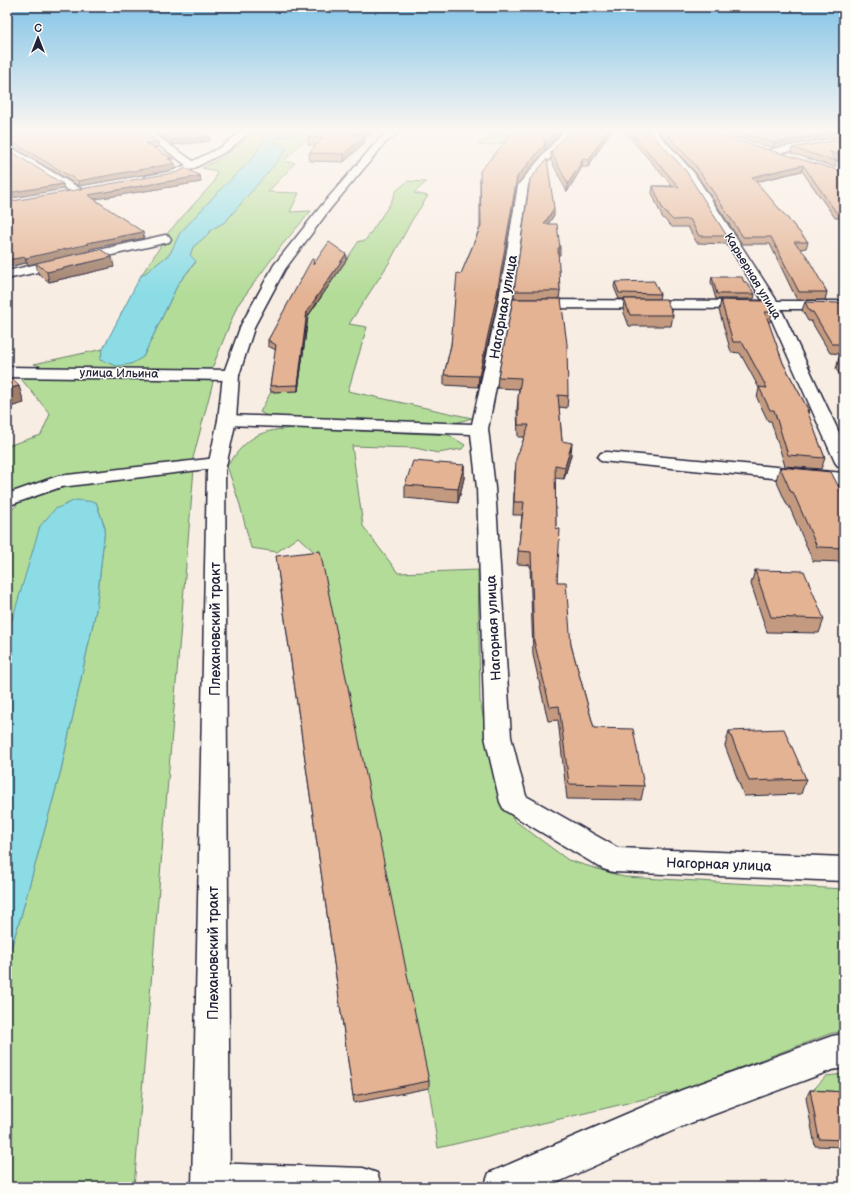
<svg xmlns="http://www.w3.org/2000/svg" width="851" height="1194" font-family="'Balsamiq Sans',sans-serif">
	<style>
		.green { fill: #b3dc98; stroke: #6a7f6a }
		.water { fill: #8bdce5; stroke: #6192a1 }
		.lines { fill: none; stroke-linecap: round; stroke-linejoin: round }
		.minor-casing { stroke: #22223b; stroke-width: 3 }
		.tertiary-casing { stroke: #22223b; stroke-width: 3 }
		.minor { fill: #fdfcf7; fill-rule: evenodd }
		.tertiary { fill: #fdfcf7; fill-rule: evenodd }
		.wall { fill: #c39a7f; stroke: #22223b }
		.shaded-wall { fill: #9f7d68; stroke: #22223b }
		.building { fill: #e3b394; stroke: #22223b }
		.labels { text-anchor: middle; stroke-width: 3; stroke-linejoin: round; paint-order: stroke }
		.far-street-label { font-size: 12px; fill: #22223b; stroke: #fdfcf7 }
		.street-label { font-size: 14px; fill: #22223b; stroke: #fdfcf7 }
	</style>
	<rect width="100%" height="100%" fill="#f8ede3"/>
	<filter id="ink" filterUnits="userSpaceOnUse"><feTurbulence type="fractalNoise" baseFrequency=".025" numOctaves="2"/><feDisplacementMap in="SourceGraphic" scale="8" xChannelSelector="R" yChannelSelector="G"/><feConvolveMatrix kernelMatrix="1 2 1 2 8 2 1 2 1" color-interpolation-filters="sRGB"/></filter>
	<g filter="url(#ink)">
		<path class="green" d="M260 129H278L266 138 251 160 219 191 180 233 170 254 140 277 164 241V237L214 182 217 171 202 168 224 156Z
			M305 129H321L302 143 284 161 295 163 268 192 299 193 290 212 311 211 282 245 237 306 211 371 49 369 34 364 103 349 100 360 143 357 178 284 196 262 190 255 193 247 206 236 212 229 225 222 281 157 287 148 277 143 274 139C285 136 297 137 305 129Z
			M501 129H534C517 137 498 148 478 145Z
			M408 181 426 182 414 193 428 196 412 220 389 263 349 324 367 327 348 391 472 418 455 423 267 416 260 412 271 392 298 391 308 316 359 241H365L390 204 396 191Z
			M17 374 214 378 192 462 56 479 7 494V446L41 435 50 414Z
			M297 428 449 435 465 445 462 449 438 453 415 448 352 446 363 526 398 573 478 570 480 701 500 796 514 820 568 860 624 877 844 889V1032L832 1033 678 1091 438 1148 429 1088 321 558 298 537 277 552 251 548 240 505 227 466C249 435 259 430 297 428Z
			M194 469 134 1187H7V961L21 916 61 770 96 610 105 528 96 502 14 616 7 637V516L19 502 72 485Z
			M844 1074V1099L806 1098 826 1076Z"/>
		<path class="water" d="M278 129H305C297 137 285 136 274 139L277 143 287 148 281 157 225 222 212 229 206 236 193 247 190 255 196 261 178 284 143 357 131 364 117 366 100 360 103 349 140 277 170 254 180 233 219 191 251 160 266 138Z
			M76 500 96 502 105 528 96 610 61 770 21 916 7 961V637L40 526 55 509Z"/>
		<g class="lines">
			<g class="minor-casing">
				<path id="minor" d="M137 129H147L193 161 221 147 244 129H254L227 151 179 176 150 181 146 180 145 178 146 176 172 171 186 165Z
					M565 129H574L528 185 512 304 488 429 495 488 511 737 526 796 618 848 844 857V881L613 872 603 869 504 810 500 802 485 737 477 488 471 434 227 425 221 424 218 420 221 416 227 415 472 424 498 304 518 185Z
					M646 129H658L656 131 694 173 777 301H844V309H781L844 443V467L838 466 835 462 767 309 532 308 527 307 525 304 527 301 532 300 763 301 686 177 647 132Z
					M844 137V143L774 154 769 151 774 148Z
					M7 145 81 189 82 191 81 193H73L7 152Z
					M165 235 169 236 171 239 169 242 7 279V271Z
					M7 367 231 370 237 372 239 375 237 378 231 380 7 377Z
					M607 452 844 473V485L601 461 598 457 601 453Z
					M217 458 223 459 226 463 223 467 61 487 7 506V494L58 476Z
					M844 1034V1068L832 1070 688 1124 547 1187H484L489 1173 682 1090 832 1036Z
					M211 1163 363 1168 377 1173 382 1187H194L192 1182 197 1168Z"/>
			</g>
			<g class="tertiary-casing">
				<path id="tertiary" d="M394 129H404L386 142 330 209 285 269 255 325 239 375 236 420 225 471 230 1187H192L207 471 218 420 223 375 241 325 274 265 322 205 380 138Z"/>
			</g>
			<use href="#minor" class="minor"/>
			<use href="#tertiary" class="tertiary"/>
		</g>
		<path class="wall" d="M7 129 159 147 153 148 172 158 173 161 175 168 172 170 79 186 8 144H7Z
			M150 129H213L199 131 210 141 173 145Z
			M317 129H381L378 131 364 138V143L344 162 310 161 309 153 316 145H308V137Z
			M516 129H563L546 150 544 147V152L517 185 497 304 478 387 444 385V375L451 345 461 274 480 227V179Z
			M626 129H647L727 236 726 244 697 243 688 227H672L662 217 652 193 653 186H672L626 133Z
			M658 129H683L844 172V218H835L802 171 756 182 808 242 806 248 800 249 827 292 825 300H797L770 244H742L695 172 658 131Z
			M704 129H844V136L773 148 715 131Z
			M611 130 588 167H582L567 192 551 160V152Z
			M844 139V163L836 160V161L835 167 791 153 792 148Z
			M200 176 201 182 95 199 144 238 90 249V251L28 265 26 263 7 267V202Z
			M530 179 554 215 548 224 560 248V255H558L560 291 559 299H514V291Z
			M346 254 347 259 308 316 298 391 271 392 270 386 276 350 268 346V340L314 263Z
			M36 263 114 267 49 282 38 273Z
			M712 277 744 282 755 294 754 299H716L711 282Z
			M615 282 660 294 659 299H619L614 287Z
			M513 299 568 396 567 408 559 407 562 441 571 455 564 479 555 478 557 582 571 645 594 728 644 786 641 800 567 799 558 720 548 721 533 655 530 565 517 564 522 515H513L515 471 524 437H518L517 409 519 389 497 388 498 377Z
			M624 299 673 315 671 326H629L623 310Z
			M721 300 772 312 770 322H768L783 363 809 411 808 415 825 458 821 469 785 466 771 421H768L757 398 759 388 740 353 731 352 719 310Z
			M805 302 844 308V354L830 353 811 321H808L802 310Z
			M844 355V381L836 369 839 358Z
			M464 465V478L458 503 405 498V485Z
			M780 467 844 497V562L813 561 789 506 787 505 776 480Z
			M277 563 429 1081V1088L354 1103Z
			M755 570 824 619 819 633 767 632 751 584Z
			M729 731 806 779 801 794 744 796 725 746Z
			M810 1090 844 1092V1147L815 1146 806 1098Z"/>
		<path class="shaded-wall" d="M191 129H213L191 132Z
			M366 129H381L378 131 364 138V143L344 162V154L354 134Z
			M558 129H563L546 150V143Z
			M608 129H611V130L588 167 589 160Z
			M844 130V136L773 148 774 143Z
			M210 136V141L173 145 172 140Z
			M158 142 159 147 145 148V143Z
			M545 144 544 152 517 185 497 304 478 387 479 376 517 177Z
			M172 158 173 163 168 159Z
			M583 159 582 167 567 192 568 184Z
			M175 163V168L172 170 79 186 78 181Z
			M803 165 802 171 751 183 752 177Z
			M200 176 201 182 89 200 88 195Z
			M63 184 64 189 7 199V193Z
			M554 208V215L544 231V224Z
			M143 232 144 238 90 249V251L28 265 26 258 87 243Z
			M346 254 347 259 308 316 298 391V385L307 311Z
			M25 257 26 263 7 267V260Z
			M112 257 114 267 49 282 47 272Z
			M19 386 24 403 7 408V389Z
			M572 443 571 455 564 479 565 467Z
			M464 465V478L458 503V489Z"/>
		<path class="building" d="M7 129H140L158 142 145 143 172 158 168 159 175 163 171 164 78 181 7 139Z
			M156 129H194L210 136 172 140Z
			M317 129H366L354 134 364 136 344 154 309 153 323 138 308 137Z
			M516 129H558L546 143 543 137 545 144 517 177 497 294 479 376 444 375 451 345 457 273 461 274 481 226 480 171Z
			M571 129H608L589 160 583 159 568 184 551 152Z
			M628 129H647L686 171 727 236H699L690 219 673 220 663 210 653 186 679 187Z
			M662 129H683L715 134 844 172V212H836L803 165 752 177 808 242H794L806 255 827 292H799L771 237H743L696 166Z
			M729 129H844V130L774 143Z
			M844 139V157L830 152 836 161 792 148Z
			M7 149 63 184 7 193Z
			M547 159 554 208 544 224H557L560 248H558L560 291H514L530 179Z
			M186 168 200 176 88 195 143 232 87 243 89 244 26 258 25 257 7 260V202L178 172Z
			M329 242 346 254 307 311 298 385 270 386 276 345 268 340 312 259H314L313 265Z
			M100 249 112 257 47 272 36 263Z
			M712 277H742L744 282H746L755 294H717Z
			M654 281 660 294 619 293 615 282Z
			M513 299H561L567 344 568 396 558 395 562 441 572 443 565 467 555 465 556 529H560L557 582H566L571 645 594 728 633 729 644 786 569 784 559 706 550 707 534 641 531 552 518 551 524 502H514L516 459 529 425H518V398L521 378 498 377Z
			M624 299H666L673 315H630Z
			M721 300 764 301 772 312H765L783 363 809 411 807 410 825 458 788 455 774 410H770L759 387 767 388 742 342H733Z
			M805 302 841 303 844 308V344H832L813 312H810Z
			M844 355V365L839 358Z
			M7 373 19 386 7 389Z
			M413 461 464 465 458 489 405 485Z
			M780 467 831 472 844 497V548L817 547 793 492H791Z
			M320 551 429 1081 353 1096 276 556Z
			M755 570 804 571 824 619 771 617Z
			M784 729 806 779 749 781 729 731Z
			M810 1090 844 1092V1140L819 1139Z"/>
	</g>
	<linearGradient id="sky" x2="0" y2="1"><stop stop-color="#83c4e7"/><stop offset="0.44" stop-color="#fcf7f2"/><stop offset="1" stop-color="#fcf7f2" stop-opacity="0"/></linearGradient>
	<rect width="851" height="296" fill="url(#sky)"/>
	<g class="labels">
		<g class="far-street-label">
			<text transform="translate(753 276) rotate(59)" y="4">Карьерная улица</text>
			<text transform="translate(119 373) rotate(1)" y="4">улица Ильина</text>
		</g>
		<g class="street-label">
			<text transform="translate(503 307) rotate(-80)" y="5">Нагорная улица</text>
			<text transform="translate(493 628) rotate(-93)" y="5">Нагорная улица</text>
			<text transform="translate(215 629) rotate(-90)" y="5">Плехановский тракт</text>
			<text transform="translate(719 864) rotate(2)" y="5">Нагорная улица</text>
			<text transform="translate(213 953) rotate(-90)" y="5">Плехановский тракт</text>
		</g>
	</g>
	<rect width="851" height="1194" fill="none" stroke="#fdfcf7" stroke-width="24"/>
	<rect x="12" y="12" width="827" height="1170" fill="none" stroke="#22223b" stroke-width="1.5" filter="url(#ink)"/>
	<g transform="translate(38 38)" stroke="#fdfcf7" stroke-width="3" paint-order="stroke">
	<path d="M0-3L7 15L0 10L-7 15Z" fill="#22223b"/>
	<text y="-6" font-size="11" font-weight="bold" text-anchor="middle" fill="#22223b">С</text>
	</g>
</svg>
